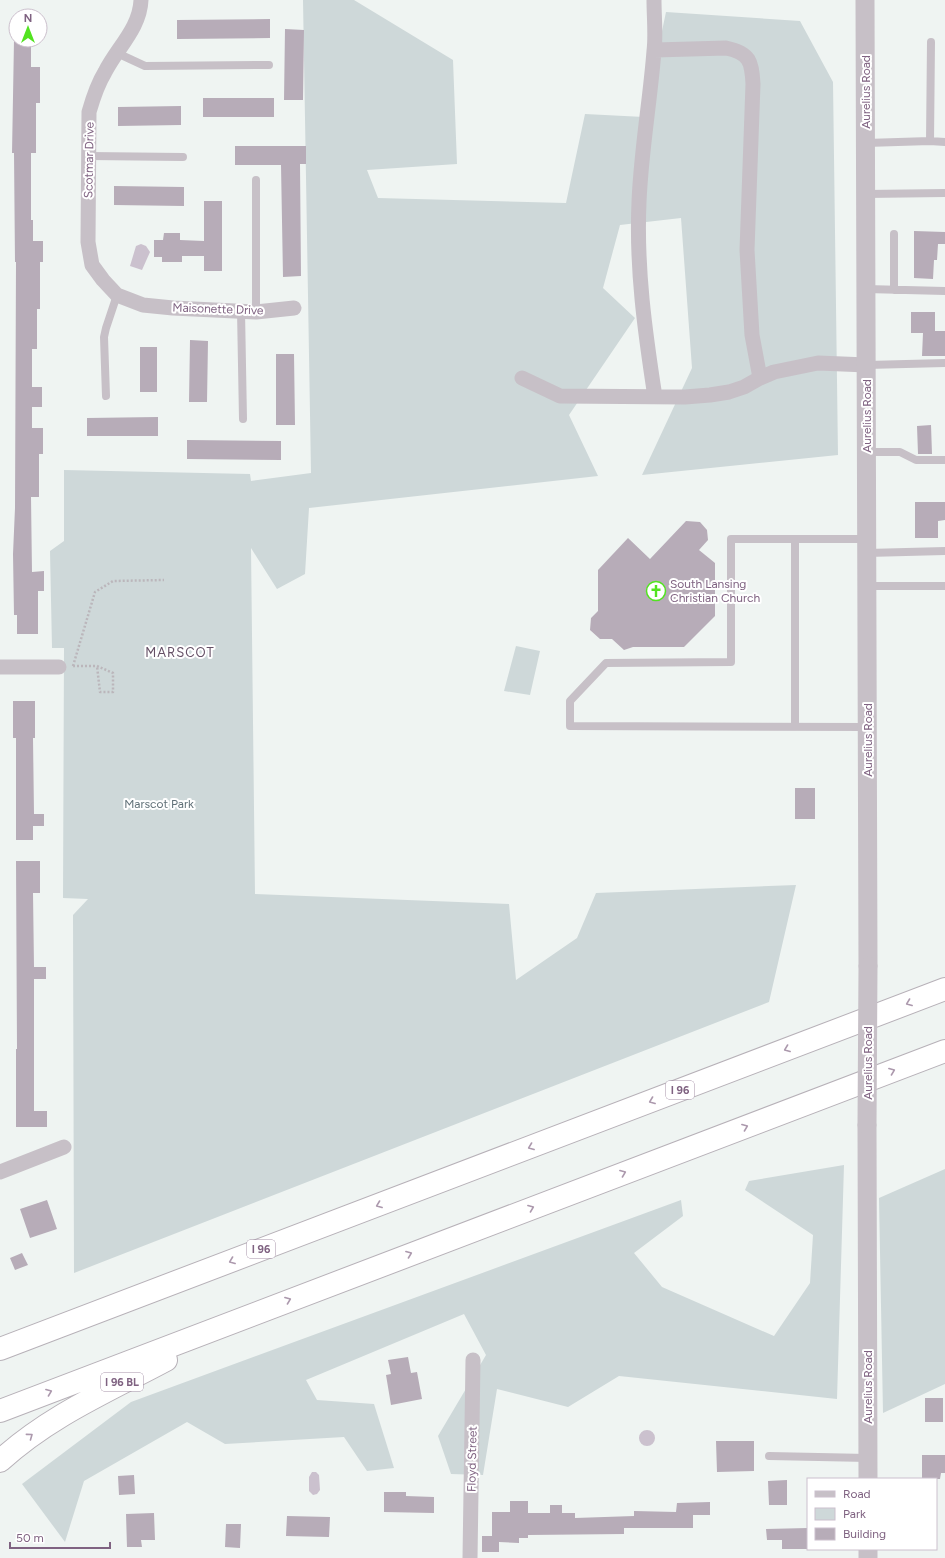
<svg xmlns="http://www.w3.org/2000/svg" width="945" height="1558" font-family="Figtree,sans-serif">
	<style>
		.green { fill: #ced8d9 }
		.water { fill: #cbc1ce }
		.building { fill: #b7acb8 }
		.lines { fill: none; stroke-linecap: round; stroke-linejoin: round }
		.motorway-casing { stroke: #b7b1b8; stroke-width: 24 }
		.path { stroke: #bbb6bb; stroke-width: 2.5; stroke-dasharray: 2 2; stroke-linecap: butt }
		.service { stroke: #c7c0c7; stroke-width: 8 }
		.minor { stroke: #c7c0c7; stroke-width: 15 }
		.tertiary { stroke: #c7c0c7; stroke-width: 19 }
		.motorway { stroke: #fff; stroke-width: 22 }
		.tertiary-bridge { stroke: #c7c0c7; stroke-width: 19 }
		.oneway { stroke: #ac99ad }
		.labels { text-anchor: middle; stroke-width: 4; stroke-linejoin: round; paint-order: stroke }
		.shield { fill: #fff; stroke: #a591a7; stroke-width: 1 }
		.shield-label { font-size: 11px; font-weight: bold; fill: #7f6281 }
		.street-label { font-size: 12px; fill: #7f6281; stroke: #fff }
		.poi-label { font-size: 12px; fill: #7f6281; stroke: #fff; text-anchor: start }
		.park-label { font-size: 12px; fill: #617178; stroke: #fff }
		.neighbourhood-label { font-size: 13px; letter-spacing: 1px; fill: #655066; stroke: #fff }
	</style>
	<rect width="100%" height="100%" fill="#eff4f2"/>
	<path class="green" d="M303 0H354L453 60 457 164 367 170 378 198 566 203 585 114 644 117 666 12 800 21 833 82 838 455 642 475 692 368 681 218 620 225 603 288 635 318 569 415 598 476 309 508 305 574 277 589 251 548 255 894 509 904 516 980 577 938 596 893 796 885 769 1002 74 1273 73 915 88 899 63 898 64 648H52L50 551 64 541V470L250 474 251 481 311 473Z
		M516 646 540 651 530 695 504 691Z
		M844 1165 837 1399 619 1376 568 1407 497 1389 483 1475 451 1474 438 1436 486 1355 464 1314 306 1380 317 1400 374 1404 394 1468 367 1471 344 1437 225 1444 187 1422 84 1481 65 1542 22 1484 131 1402 681 1200 683 1216 634 1253 662 1287 774 1336 810 1283 813 1235 745 1190 749 1181Z
		M945 1169V1384L883 1413 879 1198Z"/>
	<path class="water" d="M141 244 146 246 150 252 142 270 130 266 136 246Z
		M639 1438a8 8 0 1 1 16 0a8 8 0 1 1-16 0Z
		M312 1472H316L319 1475 320 1490 317 1494 313 1495 309 1491V1477Z"/>
	<path class="building" d="M270 19V38L177 39V20Z
		M285 29 304 30 303 100H284Z
		M14 40H31V67H40V103H36V153H31V220H33V241H43V262H40V309H37V349H32V387H42V407H32V428H43V454H39V497H31L32 572 44 571V591H38V634H17V615H14L13 554 15 508 16 262H15L14 153H12Z
		M203 98H274V117H203Z
		M181 106V125L118 126V107Z
		M235 146H306V164H300L301 276 283 277 281 165H235Z
		M114 186 184 187V206L114 205Z
		M204 201H222V271H204V256H182V262H162V257H154V240H163L164 233H180V240L204 241Z
		M914 231 945 232V244H938L937 260H934L933 279 914 278Z
		M911 312H935V331H945V356H922L923 333H911Z
		M190 340 208 341 207 402H189Z
		M140 347H157V392H140Z
		M276 354H294L295 425H276Z
		M158 417V436H87V418Z
		M931 425 932 454H918L917 426Z
		M187 440 281 441V460L187 459Z
		M915 502H945V520L938 521V538H915Z
		M686 521 700 522 707 530 708 540 699 550 715 563V616L684 647H633L624 650 612 639H600L590 630 591 618 598 611V570L628 538 650 559Z
		M13 701H35V738H33L34 814H44V826H33V840H16V738H13Z
		M795 788H815V819H795Z
		M16 861H40V893H33L34 967H46V979H34V1111H47V1127H16V1049H17Z
		M47 1200 57 1229 30 1238 20 1209Z
		M22 1253 28 1265 15 1270 10 1258Z
		M408 1357 411 1373 417 1372 422 1399 391 1405 386 1375 391 1374 388 1360Z
		M925 1398H943V1422H925Z
		M716 1441H754V1471L717 1472Z
		M922 1455H945V1473H941L940 1479H922Z
		M134 1475 135 1494 119 1495 118 1476Z
		M787 1480V1505H769L768 1481Z
		M384 1492H406V1496L434 1497V1513L384 1512Z
		M510 1501H528V1513H550V1505H562V1513H575V1518L634 1516V1511L676 1512 677 1503 710 1502V1515H693V1528H624V1534L528 1535V1538H519V1543L499 1542V1552H482V1536H492V1512H510Z
		M154 1513 155 1540H141L142 1547H127L126 1514Z
		M287 1516 330 1517 329 1537 286 1536Z
		M226 1524H241L240 1548 225 1547Z
		M808 1528V1549H782V1540H767L766 1529Z"/>
	<g class="lines">
		<g class="motorway-casing">
			<path id="motorway" d="M0 1349 945 989
				M0 1411 945 1051
				M0 1461C49 1416 108 1391 166 1360"/>
		</g>
		<path class="path" d="M73 666 95 592 113 581 164 580
			M73 666H97L113 673V692H100L97 666"/>
		<path class="service" d="M117 53 145 66 269 65
			M930 141 945 142
			M866 143 930 141 931 42
			M89 156 183 157
			M256 180V312
			M866 194 945 193
			M894 234V290
			M866 289 945 291
			M241 311 243 419
			M867 365 945 363
			M106 396 104 337 106 328 117 295
			M867 452H900L916 460H945
			M867 539H731V662L606 663 570 701V726L867 727
			M867 553 945 551
			M867 586H945
			M795 726V539
			M769 1456 868 1458"/>
		<path class="minor" d="M141 0C140 28 117 48 105 72 97 85 93 98 89 112L88 242 92 265 103 280 117 295 143 305 173 308 256 312 294 308
			M654 0C654 17 656 35 654 51 650 102 641 151 639 202 636 268 645 332 655 397
			M655 50 726 48C750 53 752 62 753 84L747 250 752 335 760 378
			M522 378 560 396 685 397 710 395 729 392 744 387 760 378 774 372 818 363 867 365
			M0 667H59
			M0 1172 64 1147
			M470 1558 473 1360"/>
		<path class="tertiary" d="M865 0 868 966
			M867 1125 868 1479
			M868 1549V1558"/>
		<use href="#motorway" class="motorway"/>
		<path class="tertiary-bridge" d="M867 1125 868 966"/>
	</g>
	<defs><path id="oneway-chevron" d="M-2-3.5L2.5 0L-2 3.5" fill="none" stroke-width="1.6" stroke-linecap="round" stroke-linejoin="round"/></defs>
	<g class="oneway">
		<use href="#oneway-chevron" transform="translate(909 1003) rotate(159)"/>
		<use href="#oneway-chevron" transform="translate(787 1049) rotate(159)"/>
		<use href="#oneway-chevron" transform="translate(892 1071) rotate(-21)"/>
		<use href="#oneway-chevron" transform="translate(652 1101) rotate(159)"/>
		<use href="#oneway-chevron" transform="translate(745 1127) rotate(-21)"/>
		<use href="#oneway-chevron" transform="translate(531 1147) rotate(159)"/>
		<use href="#oneway-chevron" transform="translate(623 1173) rotate(-21)"/>
		<use href="#oneway-chevron" transform="translate(379 1205) rotate(159)"/>
		<use href="#oneway-chevron" transform="translate(531 1208) rotate(-21)"/>
		<use href="#oneway-chevron" transform="translate(409 1254) rotate(-21)"/>
		<use href="#oneway-chevron" transform="translate(232 1261) rotate(159)"/>
		<use href="#oneway-chevron" transform="translate(288 1300) rotate(-21)"/>
		<use href="#oneway-chevron" transform="translate(49 1392) rotate(-21)"/>
		<use href="#oneway-chevron" transform="translate(30 1436) rotate(-36)"/>
	</g>
	<defs>
		<g id="church-ring" transform="scale(1)"><circle r="9.5" fill="#fff" stroke="#52e320" stroke-width="1.5"/><path d="M-1.2-6h2.4v3.5h3.3v2.4h-3.3V6h-2.4V-.1h-3.3v-2.4h3.3Z" fill="#52e320"/></g>
	</defs>
	<g fill-rule="evenodd">
		<use href="#church-ring" x="656" y="591"/>
	</g>
	<g class="labels">
		<g class="shield">
			<rect x="666" y="1081" width="28" height="18" rx="3"/>
			<rect x="247" y="1240" width="28" height="18" rx="3"/>
			<rect x="101" y="1373" width="42" height="18" rx="3"/>
		</g>
		<g class="shield-label">
			<text x="680" y="1094">I 96</text>
			<text x="261" y="1253">I 96</text>
			<text x="122" y="1386">I 96 BL</text>
		</g>
		<g class="street-label">
			<text transform="translate(866 92) rotate(-90)" y="4">Aurelius Road</text>
			<text transform="translate(89 160) rotate(-89)" y="4">Scotmar Drive</text>
			<text transform="translate(218 309) rotate(2)" y="4">Maisonette Drive</text>
			<text transform="translate(867 416) rotate(-90)" y="4">Aurelius Road</text>
			<text transform="translate(868 740) rotate(-90)" y="4">Aurelius Road</text>
			<text transform="translate(868 1063) rotate(-90)" y="4">Aurelius Road</text>
			<text transform="translate(868 1387) rotate(-90)" y="4">Aurelius Road</text>
			<text transform="translate(472 1459) rotate(-89)" y="4">Floyd Street</text>
		</g>
		<g class="poi-label">
			<text x="670" y="588">South Lansing<tspan x="670" dy="14">Christian Church</tspan></text>
		</g>
		<g class="park-label">
			<text x="159" y="808">Marscot Park</text>
		</g>
		<g class="neighbourhood-label">
			<text x="180" y="657">MARSCOT</text>
		</g>
	</g>
	<rect x="807" y="1478" width="130" height="72" fill="#ffffff" stroke="#ccc0cd"/>
	<rect x="815" y="1491" width="20" height="6" fill="#c7c0c7" stroke="#ccc0cd"/>
	<text x="843" y="1498" font-size="12" fill="#7f6281">Road</text>
	<rect x="815" y="1508" width="20" height="12" fill="#ced8d9" stroke="#ccc0cd"/>
	<text x="843" y="1518" font-size="12" fill="#7f6281">Park</text>
	<rect x="815" y="1528" width="20" height="12" fill="#b7acb8" stroke="#ccc0cd"/>
	<text x="843" y="1538" font-size="12" fill="#7f6281">Building</text>
	<g transform="translate(28 28)"><circle r="19" fill="#ffffff" stroke="#ccc0cd"/>
	<path d="M0-3L7 15L0 10L-7 15Z" fill="#52e320"/>
	<text y="-6" font-size="11" font-weight="bold" text-anchor="middle" fill="#7f6281">N</text>
	</g>
	<path d="M10 1542v6h100v-6" fill="none" stroke="#7f6281" stroke-width="2"/>
	<text x="16" y="1542" font-size="12" fill="#7f6281" stroke="#ffffff" stroke-width="3" paint-order="stroke">50 m</text>
</svg>
